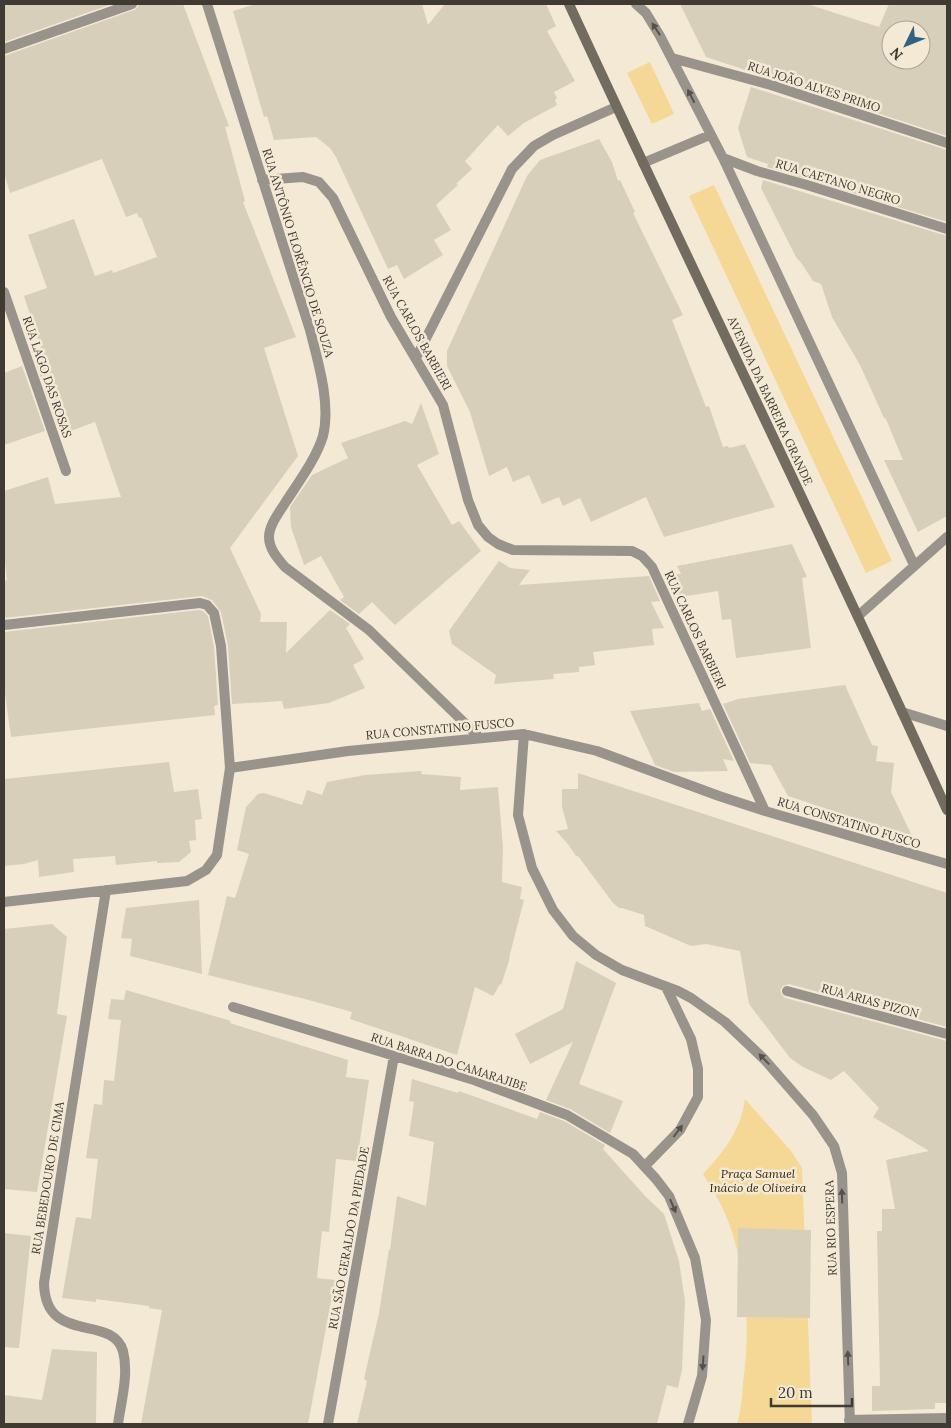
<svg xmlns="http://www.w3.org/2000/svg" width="951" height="1428" font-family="Lora,serif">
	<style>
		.green { fill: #f5d896 }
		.building { fill: #d8cfbb; fill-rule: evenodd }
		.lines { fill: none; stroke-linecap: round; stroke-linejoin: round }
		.service { stroke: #98948c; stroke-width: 10 }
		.minor { stroke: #98948c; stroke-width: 10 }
		.secondary { stroke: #716c5f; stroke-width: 10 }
		.oneway { fill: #555149 }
		.labels { text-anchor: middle; stroke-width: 5; stroke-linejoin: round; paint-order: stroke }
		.street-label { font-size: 12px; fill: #3f3b33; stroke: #f3e9d5 }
		.park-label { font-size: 12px; font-style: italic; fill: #342705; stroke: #f3e9d5 }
	</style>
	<rect width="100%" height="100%" fill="#f3e9d5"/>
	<path class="green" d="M650 62 674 114 652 124 627 73Z
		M714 185 892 561 866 573 689 196Z
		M745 1099 791 1151 802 1168 812 1424H737C741 1411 742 1397 743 1383 751 1325 747 1264 724 1211 718 1198 710 1186 703 1174 724 1152 741 1130 745 1099Z"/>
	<path class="building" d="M4 4H112L4 42Z
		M139 4H183L229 126 225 127 245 201 243 202 296 337 264 348 298 456 230 548 261 614 260 622H287L286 653 330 610 350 624 346 628 364 659 353 665 365 688 329 703 284 709 282 701 232 704 228 646 221 612 212 600 202 596 4 618V581L7 580 4 555V491L48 477 55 504 121 497 95 422 68 432 65 424 58 426 35 361 44 358 24 296 47 288 28 235 74 219 95 276 112 270 113 273 157 257 141 217 139 218 137 213 126 217 102 159 10 193 4 173V56L134 10 137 8Z
		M256 4H422L428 25 445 4H546L556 26 547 31 575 81 554 92 557 98 555 100 557 105 524 123 508 136 498 125 465 161 472 169 456 184 458 185 436 205 451 230 434 240 443 255 404 279 397 265 388 269 336 157 330 148 316 137 274 140 267 116 264 117 233 11Z
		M680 4H807L879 27 889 4H947V136L706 57ZM891 30H921V60H891Z
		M751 87 947 150V222L767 167 768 164 747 157 738 128Z
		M599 139 612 162 618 181 620 180 635 212 633 213 683 315 672 320 706 407 709 406 723 447 728 446 729 448 745 444 775 507 664 537 646 497 591 522 580 498 563 506 559 497 542 504 529 475 513 482 507 467 489 476 470 412 447 366V351L527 176 540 160Z
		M763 180 947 236V516L918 532 884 460H903L886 419 884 418 860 365 832 317 821 284 813 281 802 264 796 257 761 188Z
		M22 366 45 431 4 445V373Z
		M421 403 439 454 417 465 452 525 459 521 481 551 395 625 372 602 359 614 340 600 344 597 321 556 304 565 291 527 290 507 312 475 348 458 341 443 405 421 412 424Z
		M792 544 807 577 802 578 811 648 736 658 731 619 722 620 718 591 674 598 663 575 681 574 677 566Z
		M499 561 510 568 530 570 519 585 649 576 660 601 651 602 664 628 652 629 654 645 593 652 595 665 579 667V672L553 674 554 679 494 684 496 675 452 644 449 631Z
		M199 610 203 611 208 616 214 647 218 705 214 706 215 715 11 737 4 686V632Z
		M845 685 872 745 878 746 876 761 894 763 891 792 913 838 788 796 771 765 750 763 723 704 738 699Z
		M699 703 702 711 710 709 734 761 723 759 728 771 674 772 655 765 630 711Z
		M169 762 174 792 198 789 202 819 195 820 196 840 189 841 191 852 179 862 157 863V861L116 865 115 856 73 859 74 872 39 877 38 860 24 864 4 866V779Z
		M422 771 421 774 461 777 460 790 498 787 503 848 502 882 522 887 520 899 524 900 510 954 509 961 501 985 500 984 493 996 475 987 457 1055 350 1019 352 1012 305 999 208 975 227 896 235 898 249 854 237 850 246 807 258 794 264 793 302 805 307 790 322 795 327 782 365 775Z
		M578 773 947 893V1027L789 984 783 986 780 990 782 995 785 998 947 1041V1403H935V1409L872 1411V1386H880L877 1231H882V1209H895L886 1160 929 1151 873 1117 879 1108 844 1071 831 1080 803 1067 790 1058 749 1004 740 951 706 944 691 946 645 926 644 915 622 908H619L613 903 578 856H576L568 844 556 831 568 829 562 807V789H578Z
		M199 900 202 974 130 956 132 939 121 938 126 908Z
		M52 924 67 937 57 1014 67 1016 37 1192 4 1189V929Z
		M576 961 616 983 579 1084 623 1101 610 1133 570 1109 546 1100 573 1042 530 1064 515 1034 563 1009Z
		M126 990 231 1021 230 1023 348 1060 346 1077 369 1080 357 1161 336 1159 329 1232 322 1231 317 1278 335 1280 308 1424H141L162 1310 149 1308V1306L96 1299V1302L62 1298 76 1217 91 1219 98 1159 86 1158 94 1104 102 1105 104 1080 114 1081 121 1020 108 1019 111 999 124 1000Z
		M412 1079 458 1093 459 1091 537 1119 540 1112 564 1121 605 1145 603 1149 645 1196 664 1214 679 1261 685 1301 682 1369 678 1388 667 1385 657 1424H357L367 1381 364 1379 379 1313 389 1249 390 1250 397 1196 426 1206 434 1142 409 1136 414 1102 409 1101Z
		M738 1228 811 1230 810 1318 737 1317Z
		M4 1233 31 1236 19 1348 4 1347Z
		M52 1349 97 1352 96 1424H4V1395L42 1400Z"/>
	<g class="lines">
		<path class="service" d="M849 1420 947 1418"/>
		<path class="minor" d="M207 4 310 330C318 362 331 403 323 436 316 459 298 483 285 503 279 513 269 525 269 537 269 549 278 559 285 567L369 630 480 738
			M636 4 646 13 660 36 723 158 914 565
			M4 49 132 4
			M672 58 771 85 947 143
			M723 158 757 171 807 185 947 229
			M643 163 710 135
			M262 180 303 177 319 182 333 198 391 317 443 405 468 500 478 525 488 537 498 544 513 550 632 551 642 556 652 567 765 811
			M4 292 66 471
			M416 358 512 169 534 146 553 135 616 107
			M858 616 947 537
			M4 625 200 603 207 605 214 613 221 646 230 768
			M902 712 947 726
			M524 734 518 815 532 868 553 910 573 936 596 955 622 970 678 991 691 998 725 1022 764 1059 813 1115 834 1146 842 1173 850 1424
			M106 890 44 1283C45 1346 112 1313 123 1351 129 1374 121 1402 118 1424
			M4 902 187 881 206 870 217 855 230 768 348 751 524 734 597 751 719 796 765 811 947 864
			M787 991 947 1034
			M233 1007 474 1080 567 1115 633 1154 656 1179 669 1196 695 1258 706 1320 702 1376 688 1424
			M645 1166 680 1130 698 1097V1069L691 1039 666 987
			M328 1424 394 1056"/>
		<path class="secondary" d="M569 4C693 273 825 540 947 810"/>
	</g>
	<defs><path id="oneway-solid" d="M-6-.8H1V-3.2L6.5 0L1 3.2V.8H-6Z" transform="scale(1.25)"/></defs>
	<g class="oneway">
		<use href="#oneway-solid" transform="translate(656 29) rotate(-123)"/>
		<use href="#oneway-solid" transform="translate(691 96) rotate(-117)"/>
		<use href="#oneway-solid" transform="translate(764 1059) rotate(-134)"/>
		<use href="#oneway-solid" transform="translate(678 1131) rotate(-53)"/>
		<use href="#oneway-solid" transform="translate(842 1196) rotate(-92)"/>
		<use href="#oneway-solid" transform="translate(673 1206) rotate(67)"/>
		<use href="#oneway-solid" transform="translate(848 1358) rotate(-92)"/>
		<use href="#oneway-solid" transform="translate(703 1363) rotate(94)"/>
	</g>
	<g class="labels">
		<g class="street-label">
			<text transform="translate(814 87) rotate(18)" y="4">RUA JOÃO ALVES PRIMO</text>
			<text transform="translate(838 182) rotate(17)" y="4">RUA CAETANO NEGRO</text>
			<text transform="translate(298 253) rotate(73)" y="4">RUA ANTÔNIO FLORÊNCIO DE SOUZA</text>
			<text transform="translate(417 333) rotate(61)" y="4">RUA CARLOS BARBIERI</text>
			<text transform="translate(47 377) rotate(71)" y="4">RUA LAGO DAS ROSAS</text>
			<text transform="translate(770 401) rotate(65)" y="4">AVENIDA DA BARREIRA GRANDE</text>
			<text transform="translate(695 630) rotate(65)" y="4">RUA CARLOS BARBIERI</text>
			<text transform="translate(440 729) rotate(-5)" y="4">RUA CONSTATINO FUSCO</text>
			<text transform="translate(849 823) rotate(17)" y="4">RUA CONSTATINO FUSCO</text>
			<text transform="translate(870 1001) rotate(15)" y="4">RUA ARIAS PIZON</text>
			<text transform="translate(449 1062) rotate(18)" y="4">RUA BARRA DO CAMARAJIBE</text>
			<text transform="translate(48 1178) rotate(-81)" y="4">RUA BEBEDOURO DE CIMA</text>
			<text transform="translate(831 1228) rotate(-92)" y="4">RUA RIO ESPERA</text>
			<text transform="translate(349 1238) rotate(-80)" y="4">RUA SÃO GERALDO DA PIEDADE</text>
		</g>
		<g class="park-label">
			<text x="758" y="1178">Praça Samuel<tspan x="758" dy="14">Inácio de Oliveira</tspan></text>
		</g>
	</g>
	<rect width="951" height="1428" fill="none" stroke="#3f3b33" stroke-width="10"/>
	<g transform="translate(906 45) rotate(227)"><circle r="24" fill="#f3e9d5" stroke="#aba394"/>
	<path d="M0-4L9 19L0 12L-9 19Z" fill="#316381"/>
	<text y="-8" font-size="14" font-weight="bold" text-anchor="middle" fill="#3f3b33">N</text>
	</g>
	<path d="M771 1398v8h81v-8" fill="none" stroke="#3f3b33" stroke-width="2.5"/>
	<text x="778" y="1398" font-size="15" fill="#3f3b33" stroke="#f3e9d5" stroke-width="4" paint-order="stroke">20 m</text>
</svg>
